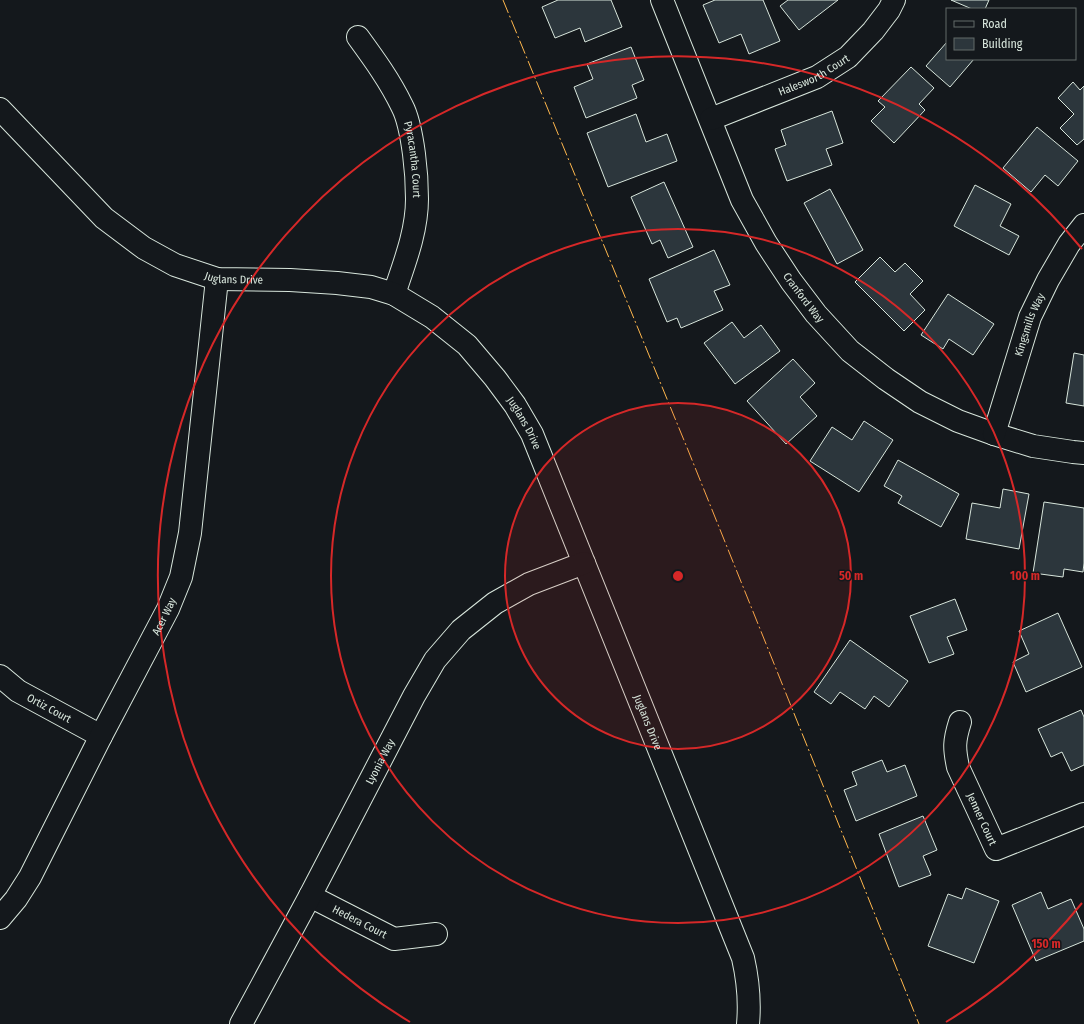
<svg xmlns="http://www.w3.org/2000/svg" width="1084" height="1024" font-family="'Fira Sans Condensed',sans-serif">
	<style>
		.building { fill: #2c363c; stroke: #d8e6dc }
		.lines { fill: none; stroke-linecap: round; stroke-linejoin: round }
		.minor-casing { stroke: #d8e6dc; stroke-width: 24 }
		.minor { stroke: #14181c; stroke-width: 22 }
		.power { stroke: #ffb74d; stroke-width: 1; stroke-dasharray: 14 3 2 3; stroke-linecap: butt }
		.ring { fill: none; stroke: #d62828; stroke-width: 2 }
		.labels { text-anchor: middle; stroke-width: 3; stroke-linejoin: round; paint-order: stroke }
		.street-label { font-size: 11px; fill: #d8e6dc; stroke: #14181c }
		.centre { fill: #d62828; stroke: #14181c; stroke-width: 2 }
		.ring-label { font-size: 12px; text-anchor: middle; font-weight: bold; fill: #d62828; stroke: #14181c; stroke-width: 3; stroke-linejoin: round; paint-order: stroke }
	</style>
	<rect width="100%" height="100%" fill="#14181c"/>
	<path class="building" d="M558 0H611L622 27 585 42 580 28 555 38 542 7Z
		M715 0H763L780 41 749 54 741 34 719 43 703 5Z
		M788 0H838L799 30 780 6Z
		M951 0H989L985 9H972Z
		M947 42V59H974L950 87 926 66Z
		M631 47 644 80 632 85 637 98 586 118 574 87 593 79 587 64Z
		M911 67 934 88 919 104 925 110 894 143 871 121 885 107 878 101Z
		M1073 82 1080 90 1084 86V139L1077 145 1060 128 1074 114 1058 98Z
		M832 111 843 143 826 149 832 165 787 181 775 149 786 145 781 130Z
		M636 114 646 142 667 134 677 161 608 187 587 133Z
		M1037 127 1078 161 1058 186 1045 175 1031 192 1003 168Z
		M664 182 693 247 668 258 660 240 652 244 631 197Z
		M975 185 1011 204 1000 226 1019 236 1009 255 954 226Z
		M830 189 863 250 837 264 804 203Z
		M714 250 730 285 714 291 723 310 681 328 677 318 667 322 649 279Z
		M880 257 895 272 905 263 923 281 910 294 925 310 904 331 855 282Z
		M948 294 994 324 973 355 949 339 943 349 921 335Z
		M732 322 744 338 761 325 780 351 735 384 704 343Z
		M1074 353 1084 355V406L1066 403Z
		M793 359 815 383 800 397 817 416 786 444 747 401Z
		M864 421 893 440 859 492 810 461 832 427 852 440Z
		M898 460 959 494 941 527 898 503 902 496 884 486Z
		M1003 489 1029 494 1019 549 966 539 972 503 1000 508Z
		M1044 502 1084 508V563L1083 572 1064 569 1063 577 1033 573Z
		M955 599 967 630 947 637 954 654 929 663 910 616Z
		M1058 613 1082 667 1026 692 1013 662 1029 654 1019 631Z
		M850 640 908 681 889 707 874 696 865 709 840 692 831 704 814 692Z
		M1081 710 1084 717V765L1071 771 1062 752 1051 757 1038 729Z
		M882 760 887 772 905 765 917 796 856 821 844 790 857 785 852 772Z
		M923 816 937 850 923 856 931 875 899 887 879 834Z
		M966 888 999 901 974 963 928 946 948 894 962 899Z
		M1041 892 1048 909 1071 899 1084 929V941L1036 961 1012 905Z"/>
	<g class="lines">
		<g class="minor-casing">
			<g id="minor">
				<path id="s1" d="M662 0 742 200 766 243 791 281 816 314 850 351 886 379 920 402 958 421 994 434 1033 446 1073 452 1084 453"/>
				<path id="s2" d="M358 37C374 59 390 81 402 106 409 119 412 139 414 154 416 169 417 184 417 199 417 232 404 264 394 294"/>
				<path id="s3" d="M0 109 104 218 144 248 175 265 217 279 290 280 337 283 371 287 394 294 432 317 467 345 495 378 515 405 532 434 743 958C748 980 750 1002 748 1024"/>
				<path id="s4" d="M711 119 817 77 848 57 873 31 889 10 894 0"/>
				<path id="s5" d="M994 434 1030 317 1048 280 1069 244 1084 225"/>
				<path id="s6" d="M0 676 18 691 101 736"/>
				<path id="s7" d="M960 722C954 741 954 748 958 767L996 849 1084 814"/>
				<path id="s8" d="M310 896 394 939 436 934"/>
				<path id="s9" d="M0 918 16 899 30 877 101 736 168 609 181 577 190 533 217 279"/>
				<path id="s10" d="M241 1024 310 896 414 696 435 660 461 630 495 603 529 584 584 563"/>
			</g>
		</g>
		<use href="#minor" class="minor"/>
		<path class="power" d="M503 0 688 450 919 1024"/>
	</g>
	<circle cx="678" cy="576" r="173" fill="#d62828" fill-opacity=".12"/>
	<g class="ring">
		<circle cx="678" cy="576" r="173"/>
		<circle cx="678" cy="576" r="347"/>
		<path d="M1082 903A520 520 0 0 1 946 1022M410 1022A520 520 0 1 1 1082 249"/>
	</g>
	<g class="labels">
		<g class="street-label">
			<text dy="4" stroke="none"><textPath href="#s4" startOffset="112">Halesworth Court</textPath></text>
			<text dy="4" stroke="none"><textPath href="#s2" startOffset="137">Pyracantha Court</textPath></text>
			<text dy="4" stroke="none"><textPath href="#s3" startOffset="297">Juglans Drive</textPath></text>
			<text dy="4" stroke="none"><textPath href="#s1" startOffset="331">Cranford Way</textPath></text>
			<text dy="4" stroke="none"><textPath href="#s5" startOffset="115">Kingsmills Way</textPath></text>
			<text dy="4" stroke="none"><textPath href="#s3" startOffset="645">Juglans Drive</textPath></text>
			<text dy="4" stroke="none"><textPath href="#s9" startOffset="344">Acer Way</textPath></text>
			<text dy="4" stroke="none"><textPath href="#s6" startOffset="59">Ortiz Court</textPath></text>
			<text dy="4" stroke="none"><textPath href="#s3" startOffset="969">Juglans Drive</textPath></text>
			<text dy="4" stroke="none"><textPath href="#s10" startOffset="297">Lyonia Way</textPath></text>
			<text dy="4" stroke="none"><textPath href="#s7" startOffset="103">Jenner Court</textPath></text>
			<text dy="4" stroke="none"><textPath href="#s8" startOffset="56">Hedera Court</textPath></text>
		</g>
	</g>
	<circle cx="678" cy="576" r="6" class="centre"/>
	<g class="ring-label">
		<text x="851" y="580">50 m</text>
		<text x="1025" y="580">100 m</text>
		<text x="1046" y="948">150 m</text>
	</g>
	<rect x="946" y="8" width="130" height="52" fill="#14181c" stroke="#626a69"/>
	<rect x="954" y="21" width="20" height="6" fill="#14181c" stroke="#626a69"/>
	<text x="982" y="28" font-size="12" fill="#d8e6dc">Road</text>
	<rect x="954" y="38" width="20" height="12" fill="#2c363c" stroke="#626a69"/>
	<text x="982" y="48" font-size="12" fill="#d8e6dc">Building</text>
</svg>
